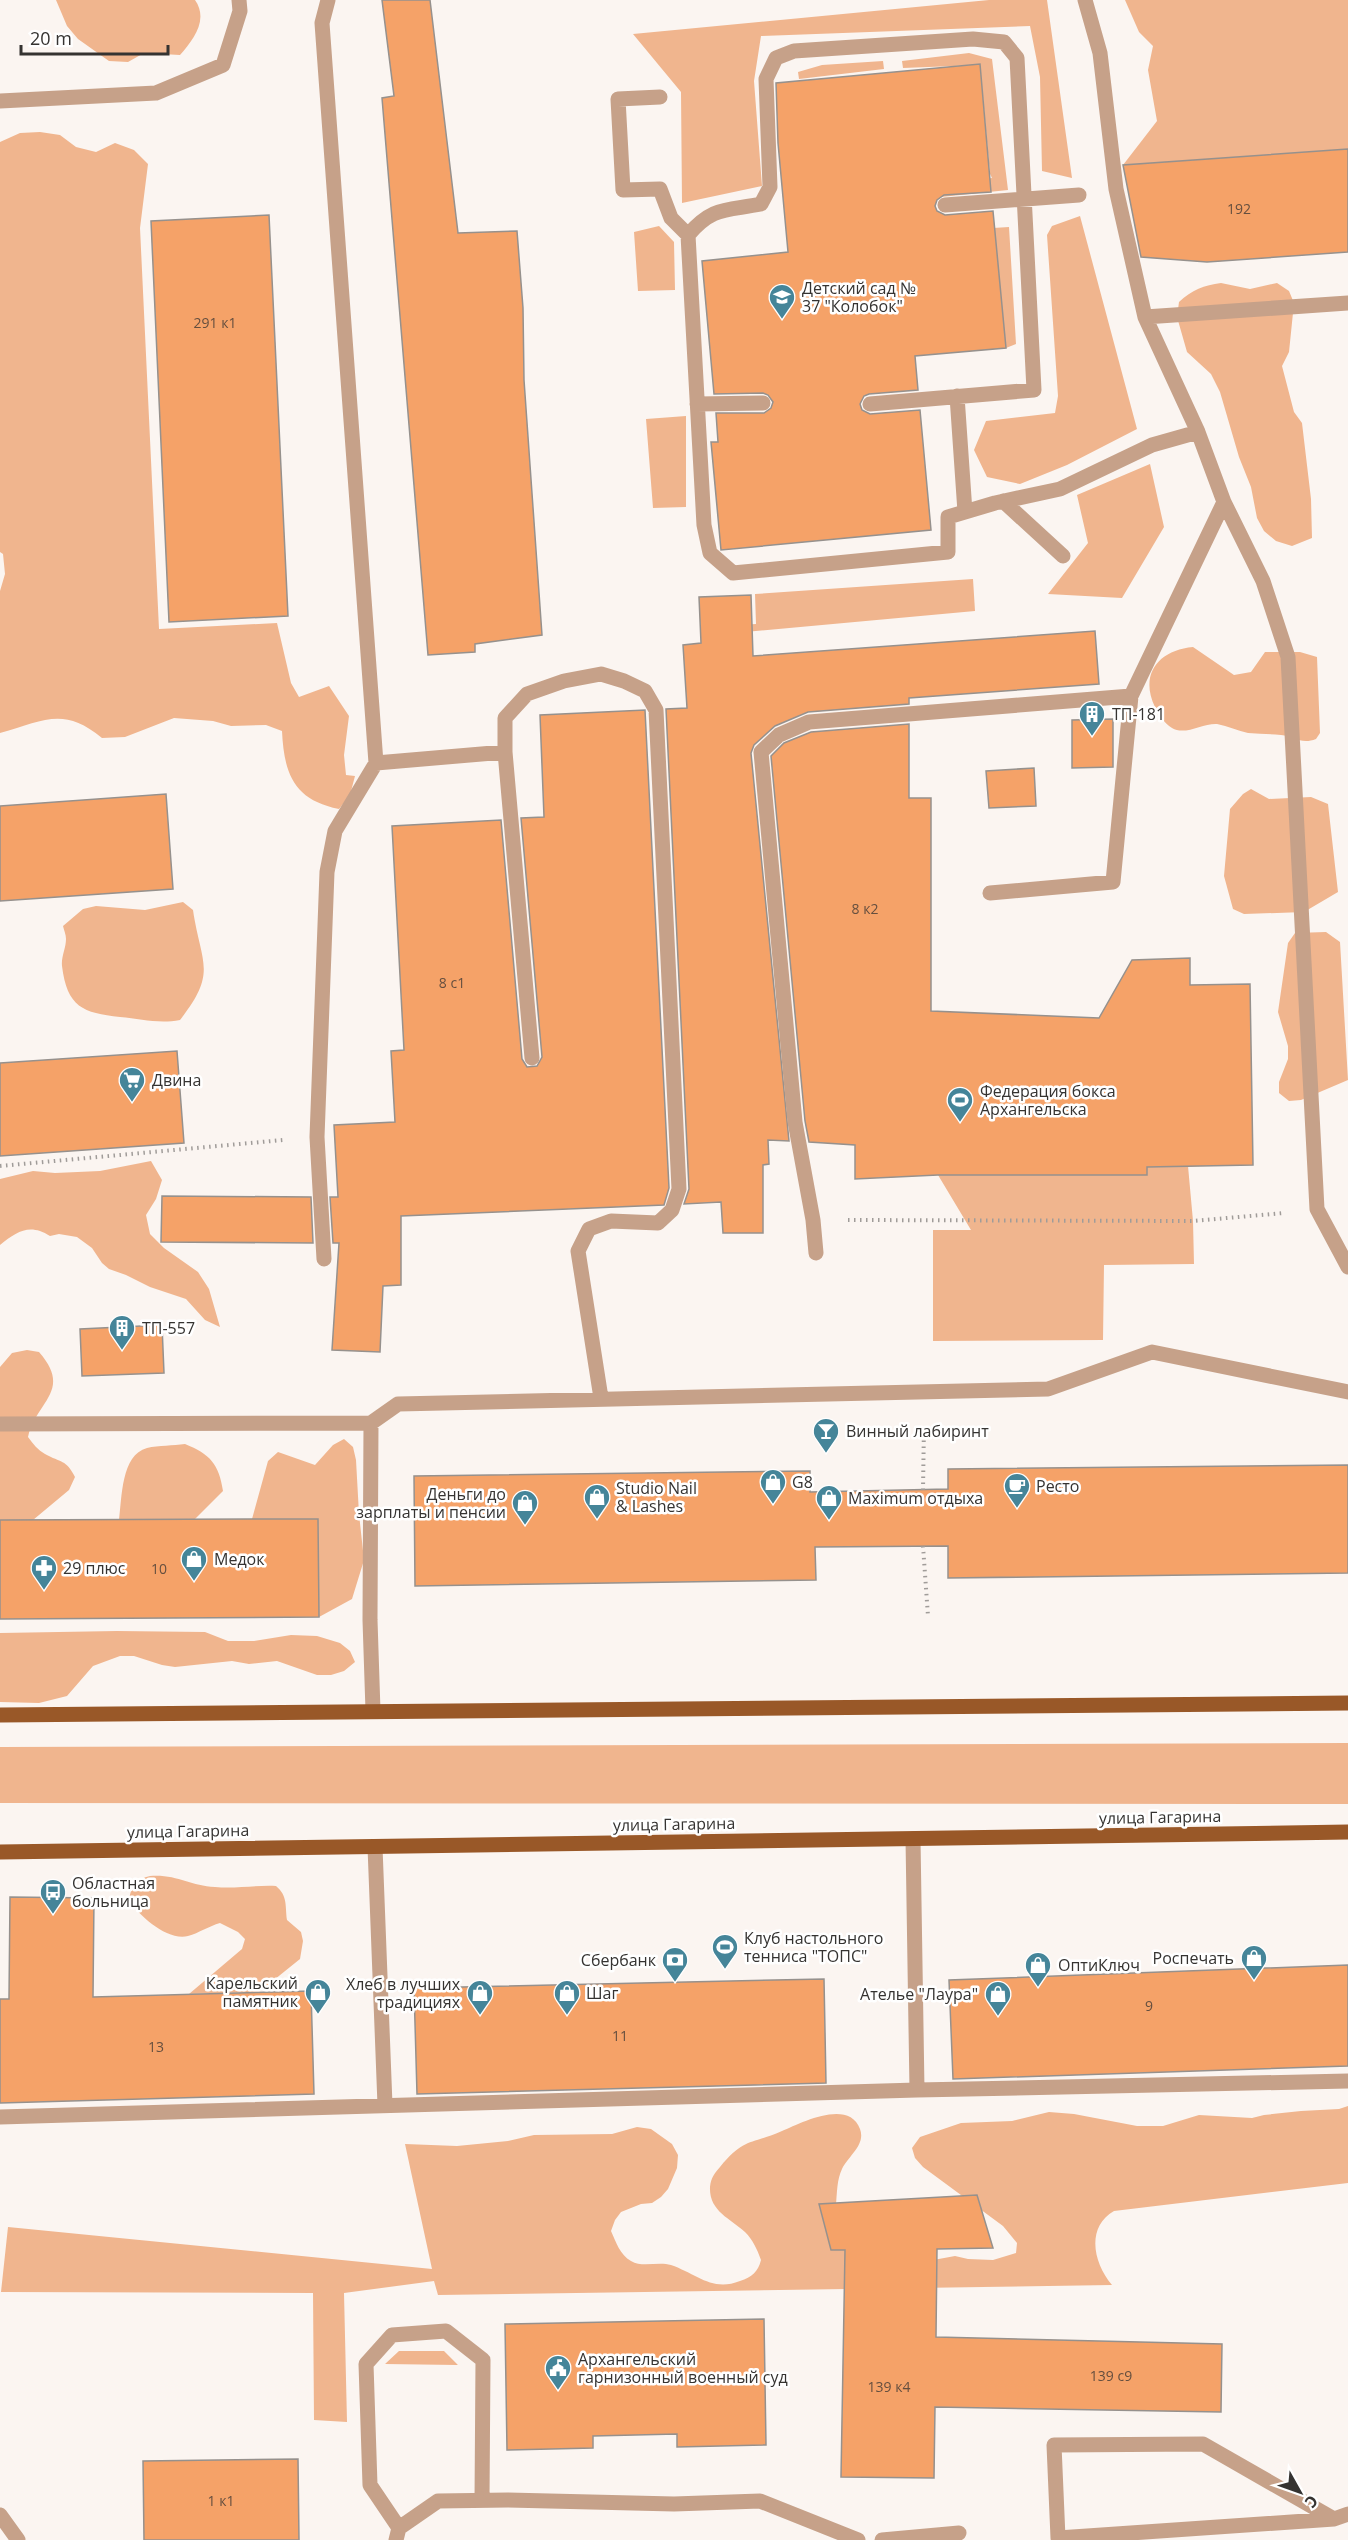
<svg xmlns="http://www.w3.org/2000/svg" width="1348" height="2540" font-family="'Open Sans',sans-serif">
	<style>
		.green { fill: #f0b58e }
		.building { fill: #f5a268; stroke: #96918d; stroke-width: 1.5 }
		.lines { fill: none; stroke-linecap: round; stroke-linejoin: round }
		.path { stroke: #a09c99; stroke-width: 4; stroke-dasharray: 1.5 4.5; stroke-linecap: butt }
		.lane { stroke: #c6a189; stroke-width: 15 }
		.primary { stroke: #995828; stroke-width: 15 }
		.labels { text-anchor: middle; stroke-width: 5; stroke-linejoin: round; paint-order: stroke }
		.number-label { font-size: 14px; fill: #654f3f }
		.poi-label { font-size: 16px; fill: #353331; stroke: #fff; text-anchor: start }
		.street-label { font-size: 16px; fill: #353331; stroke: #fff }
	</style>
	<rect width="100%" height="100%" fill="#fbf5f1"/>
	<path class="green" d="M56 0H195C209 20 193 40 180 55L144 53 128 62 109 61 78 39 67 26Z
		M989 0H1047L1072 178 1042 171 1040 77 1030 26 761 36 754 81 762 186 682 203 681 92 633 34Z
		M1125 0H1348V149L1123 165 1157 121 1148 70 1153 46 1139 32Z
		M969 53 992 59 1008 190 912 200 910 187 992 178 990 174 980 65 903 68 902 61Z
		M883 61 884 69 799 79 798 72 822 65Z
		M40 132 60 135 76 147 96 152 115 143 134 150 148 164 140 228 159 629 277 623 291 683 299 697 329 686 349 716 344 755 346 775 355 776 350 795 339 809C294 800 284 774 282 731L266 725 231 726 213 721 174 718 125 737 102 738C63 706 44 721 0 733V591L5 574 3 554 0 552V142L20 133Z
		M1080 216 1137 429 1067 465 1020 484 987 477 974 450 986 421 1055 413 1058 396 1047 235 1052 226Z
		M659 226 674 242 675 290 638 291 634 232Z
		M1009 227 1016 344 1006 348 995 238 913 233Z
		M1221 283 1250 289 1277 283 1289 291 1294 303 1289 352 1282 366 1294 412 1302 423 1311 499 1312 538 1292 546 1276 541 1264 531 1257 518 1251 487 1239 457 1220 392 1211 374 1187 352 1177 317 1179 302C1192 290 1204 285 1221 283Z
		M686 416V507L653 508 646 419Z
		M1150 464 1164 527 1122 598 1048 594 1088 543 1077 495Z
		M973 579 975 611 701 636 700 627 756 624 755 594Z
		M1193 647 1234 675 1251 672 1265 652H1300L1317 657 1320 733 1316 739C1301 745 1294 736 1281 735 1270 734 1259 734 1248 733 1238 731 1228 726 1217 724 1203 723 1185 736 1172 728 1164 723 1159 715 1155 707 1139 674 1159 650 1193 647Z
		M1251 789 1269 799 1311 797 1328 804 1338 892 1304 912 1244 914 1233 909 1224 876 1230 809 1243 794Z
		M183 902 193 910C201 964 218 972 180 1020 159 1024 141 1019 120 1017 83 1013 67 1007 62 966 61 957 66 948 66 939 66 935 64 930 63 926L83 909 96 906 145 910Z
		M1326 932 1340 942 1348 1080 1301 1100 1289 1101 1279 1093V1082L1288 1059V1046L1278 1012 1288 943 1295 933Z
		M151 1161 162 1180 156 1199 146 1215 150 1234 164 1248 198 1272 209 1289 220 1327 205 1320 186 1299 150 1287 126 1275 109 1269 102 1263 92 1248 77 1237 59 1234 50 1236C30 1223 17 1231 0 1245V1179L33 1171 55 1173 100 1171Z
		M1188 1166 1193 1221 1194 1264 1104 1265 1103 1340 933 1341V1230H971L938 1175H1146L1147 1167Z
		M27 1350 39 1352C73 1391 36 1401 28 1437 33 1444 38 1450 45 1454 61 1463 66 1459 75 1477L69 1490 33 1520H0V1367L12 1353Z
		M344 1439 353 1447 356 1460 359 1514 364 1560 352 1599 319 1617 318 1519H252L268 1461 278 1452 315 1465 333 1445Z
		M185 1444C210 1454 219 1464 223 1491L195 1519 119 1520C122 1498 121 1455 147 1448 159 1445 173 1446 185 1444Z
		M117 1631 205 1632 228 1641H254L291 1635 317 1636 340 1643 350 1651 355 1662 344 1671 331 1675H317L277 1661 249 1664 232 1661 175 1667 162 1665 134 1656H120L93 1666 67 1696 39 1703 0 1702V1633Z
		M1348 1743V1804L0 1803V1747Z
		M150 1876C177 1874 190 1886 215 1887 235 1889 256 1885 276 1886 288 1896 285 1906 287 1920L301 1932 303 1941 300 1959 259 1992 189 1994 242 1949 245 1939 238 1932 220 1923C209 1926 199 1933 188 1936 167 1941 140 1916 129 1901 130 1887 137 1879 150 1876Z
		M1348 2106V2183L1114 2211C1086 2227 1093 2263 1112 2285L438 2295 434 2281 344 2293 347 2422 314 2420 313 2293 1 2292 8 2227 432 2269 405 2144 457 2146 508 2141 534 2135 612 2134 637 2127 651 2129 672 2144 678 2155 677 2168 668 2189 661 2197 652 2203 641 2204 621 2212 615 2220 611 2231C616 2242 620 2255 631 2261 643 2268 658 2261 671 2265 697 2274 712 2292 740 2281 752 2277 758 2272 761 2260 757 2249 753 2240 745 2232 730 2218 709 2211 710 2187 711 2178 714 2174 720 2167 745 2137 750 2145 782 2131 800 2123 849 2098 860 2129 866 2145 848 2156 842 2169 837 2179 837 2193 836 2205L917 2263 955 2256 968 2259 993 2260 1016 2253 1017 2243 1003 2226 923 2167 915 2158 912 2148 920 2137 961 2123 1012 2121 1049 2112 1074 2114 1137 2126H1163L1199 2115 1252 2118 1264 2115 1301 2111 1339 2109Z
		M399 2351H444L458 2365 385 2364Z"/>
	<path class="building" d="M382 0H430L458 233 517 231 523 308 524 380 542 635 475 644V652L428 655 382 98 394 96Z
		M980 64 991 192 944 195 937 200 935 206 937 211 945 215 993 211 1006 348 915 356 918 390 869 394 864 396 860 404 862 410 870 414 920 410 931 530 721 550 711 442H718L716 413H764L771 408 773 402 768 395 763 393 714 394 702 261 788 252 778 143 776 83Z
		M1348 149V252L1207 262 1141 257 1123 165Z
		M269 215 288 616 169 622 151 221Z
		M751 595 753 656 1095 631 1099 684 909 698V704L808 712 775 726 754 745 751 753 789 1141 768 1140 769 1164 763 1165V1233H723L721 1202 684 1204 689 1189 666 709 687 708 683 645 701 643 699 597Z
		M645 710 669 1188 664 1205 401 1216V1285L383 1286 380 1352 332 1350 339 1243H333L330 1197H338L334 1125 395 1122 391 1051 404 1050 392 826 501 820 522 1059 527 1067 537 1066 542 1057 521 818 544 817 540 715Z
		M1113 719V767L1072 768V720Z
		M909 724V798H931V1011L1099 1018 1132 960 1190 958V985L1250 984 1253 1165 1147 1167V1175H938L855 1179V1145L809 1142 805 1121 771 756 784 743 811 732Z
		M1034 768 1036 806 989 808 986 771Z
		M166 794 173 889 0 901V806Z
		M177 1051 184 1143 0 1156V1063Z
		M162 1196 311 1197 313 1243 161 1242Z
		M162 1325 164 1373 82 1376 80 1329Z
		M1348 1465V1573L948 1578V1546L815 1547 816 1580 415 1586 414 1476 810 1471V1492L948 1489V1469Z
		M252 1519H318L319 1617 0 1619V1520Z
		M10 1897 94 1898 93 1997 311 1991 314 2094 0 2103V1999H9Z
		M1348 1965V2066L953 2079 949 1980Z
		M824 1979 826 2083 417 2094 414 1988Z
		M977 2195 993 2248 937 2249 936 2337 1222 2344 1221 2412 935 2407 934 2478 841 2477 845 2250H831L819 2204Z
		M764 2319 766 2445 677 2447V2434L593 2436V2448L507 2450 505 2324Z
		M298 2459 299 2540H144L143 2461Z"/>
	<g class="lines">
		<path class="path" d="M0 1166 283 1140
			M848 1220 1193 1221 1284 1213
			M923 1490 924 1424
			M923 1546 928 1616"/>
		<path class="lane" d="M328 0 322 23 376 763
			M1085 0 1100 53 1116 189 1145 317 1198 432 1224 502 1263 581 1288 657 1317 1209 1348 1267
			M660 97 618 99 623 190 660 189 671 218 688 235
			M0 101 156 93 223 65 240 11 239 0
			M945 205 1079 195
			M1145 317 1348 303
			M957 396 965 512
			M697 404 763 403
			M870 404 1034 390 1017 58 1004 42 973 39 794 51 776 58 766 79 770 187 761 204C726 211 713 206 688 235L704 525 710 553 733 573 948 552V517L995 503 1060 489 1152 445 1198 432
			M1003 501 1063 556
			M990 893 1113 882 1131 696
			M532 1058 505 752V718L527 694 564 681 601 674 624 681 645 691 656 710 679 1189 672 1210 658 1223 611 1221 589 1229 578 1251 601 1398
			M816 1253 813 1220 795 1122 761 752 779 735 809 722 1131 696 1224 502
			M324 1259 317 1137 327 872 335 831 376 763 505 752
			M371 1423 370 1620 373 1711
			M0 1424 371 1423 398 1404 1048 1389 1152 1352 1348 1392
			M913 1839 917 2090
			M375 1847 385 2105
			M0 2117 917 2090 1348 2081
			M0 2515 18 2540
			M1334 2519 1203 2444 1054 2445 1058 2538 1334 2519 1348 2514
			M399 2528 370 2485 366 2364 392 2335 446 2331 483 2360 482 2500
			M396 2540 399 2528 438 2501 508 2500 674 2504 760 2501 858 2540
			M882 2540 959 2533"/>
		<path class="primary" d="M0 1715 1348 1703
			M0 1852 1348 1832"/>
	</g>
	<defs>
		<g id="school-pin" transform="scale(1.35)"><path d="M0 17L-7.5 6A9.5 9.5 0 1 1 7.5 6Z" fill="#458599" stroke="#fff"/><path d="M0-5L7-2L0 1L-7-2ZM-4 1L0 2.5L4 1V4Q0 6-4 4Z" fill="#fff"/></g>
		<g id="building-pin" transform="scale(1.35)"><path d="M0 17L-7.5 6A9.5 9.5 0 1 1 7.5 6Z" fill="#458599" stroke="#fff"/><path d="M-4-6H4V6H1V3H-1V6H-4ZM-2.5-4.3h1.7v1.8h-1.7ZM.8-4.3h1.7v1.8H.8ZM-2.5-1h1.7V.8h-1.7ZM.8-1h1.7V.8H.8Z" fill="#fff"/></g>
		<g id="supermarket-pin" transform="scale(1.35)"><path d="M0 17L-7.5 6A9.5 9.5 0 1 1 7.5 6Z" fill="#458599" stroke="#fff"/><path d="M-6-5.5h2.5l.6 2H6L4.5 2H-2.5L-4.4-4H-6ZM-1.5 3.2a1.3 1.3 0 1 0 .1 0ZM3 3.2a1.3 1.3 0 1 0 .1 0Z" fill="#fff"/></g>
		<g id="stadium-pin" transform="scale(1.35)"><path d="M0 17L-7.5 6A9.5 9.5 0 1 1 7.5 6Z" fill="#458599" stroke="#fff"/><path d="M0-5a6.5 5 0 1 0 0 10a6.5 5 0 1 0 0-10ZM-3.5-1.8h7v3.6h-7Z" fill="#fff"/></g>
		<g id="bar-pin" transform="scale(1.35)"><path d="M0 17L-7.5 6A9.5 9.5 0 1 1 7.5 6Z" fill="#458599" stroke="#fff"/><path d="M-6-5H6L.8 .8V4.5H3.5V6h-7V4.5H-.8V.8Z" fill="#fff"/></g>
		<g id="shop-pin" transform="scale(1.35)"><path d="M0 17L-7.5 6A9.5 9.5 0 1 1 7.5 6Z" fill="#458599" stroke="#fff"/><path d="M-5-2.5h2.3a2.7 3.5 0 0 1 5.4 0H5L5.5 6h-11ZM-1.5-2.5h3a1.5 2.3 0 0 0-3 0Z" fill="#fff"/></g>
		<g id="cafe-pin" transform="scale(1.35)"><path d="M0 17L-7.5 6A9.5 9.5 0 1 1 7.5 6Z" fill="#458599" stroke="#fff"/><path d="M-5.5-4.5H6V0H3Q3 3.5 0 3.5H-2.5Q-5.5 3.5-5.5 0ZM3-3.2v2h1.7v-2ZM-6 4.5H4V6H-6Z" fill="#fff"/></g>
		<g id="pharmacy-pin" transform="scale(1.35)"><path d="M0 17L-7.5 6A9.5 9.5 0 1 1 7.5 6Z" fill="#458599" stroke="#fff"/><path d="M-2-6h4v4h4v4h-4v4h-4v-4h-4v-4h4Z" fill="#fff"/></g>
		<g id="bus-pin" transform="scale(1.35)"><path d="M0 17L-7.5 6A9.5 9.5 0 1 1 7.5 6Z" fill="#458599" stroke="#fff"/><path d="M-5-6H5V4H4V6H2V4H-2V6H-4V4H-5ZM-3.5-4V0h7V-4ZM-3.5 1.2v1.5H-2V1.2ZM2 1.2v1.5H3.5V1.2Z" fill="#fff"/></g>
		<g id="bank-pin" transform="scale(1.35)"><path d="M0 17L-7.5 6A9.5 9.5 0 1 1 7.5 6Z" fill="#458599" stroke="#fff"/><path d="M-6-4H6V4H-6ZM0-2.3a2.3 2.3 0 1 0 0 4.6a2.3 2.3 0 1 0 0-4.6Z" fill="#fff"/></g>
		<g id="civic-pin" transform="scale(1.35)"><path d="M0 17L-7.5 6A9.5 9.5 0 1 1 7.5 6Z" fill="#458599" stroke="#fff"/><path d="M-.6-6.5H3V-4.5H.6V-3L4-1V1h2V6H-6V1h2V-1L-.6-3ZM-1.2 2.5V6h2.4V2.5Z" fill="#fff"/></g>
	</defs>
	<g fill-rule="evenodd">
		<use href="#school-pin" x="782" y="297"/>
		<use href="#building-pin" x="1092" y="714"/>
		<use href="#supermarket-pin" x="132" y="1080"/>
		<use href="#stadium-pin" x="960" y="1100"/>
		<use href="#building-pin" x="122" y="1328"/>
		<use href="#bar-pin" x="826" y="1431"/>
		<use href="#shop-pin" x="773" y="1482"/>
		<use href="#cafe-pin" x="1017" y="1486"/>
		<use href="#shop-pin" x="597" y="1497"/>
		<use href="#shop-pin" x="829" y="1498"/>
		<use href="#shop-pin" x="525" y="1503"/>
		<use href="#shop-pin" x="194" y="1559"/>
		<use href="#pharmacy-pin" x="44" y="1568"/>
		<use href="#bus-pin" x="53" y="1892"/>
		<use href="#stadium-pin" x="725" y="1947"/>
		<use href="#shop-pin" x="1254" y="1958"/>
		<use href="#bank-pin" x="675" y="1960"/>
		<use href="#shop-pin" x="1038" y="1965"/>
		<use href="#shop-pin" x="318" y="1992"/>
		<use href="#shop-pin" x="480" y="1993"/>
		<use href="#shop-pin" x="567" y="1993"/>
		<use href="#shop-pin" x="998" y="1994"/>
		<use href="#civic-pin" x="558" y="2368"/>
	</g>
	<g class="labels">
		<g class="number-label">
			<text x="1239" y="214">192</text>
			<text x="215" y="328">291 к1</text>
			<text x="865" y="914">8 к2</text>
			<text x="452" y="988">8 с1</text>
			<text x="159" y="1574">10</text>
			<text x="1149" y="2011">9</text>
			<text x="620" y="2041">11</text>
			<text x="156" y="2052">13</text>
			<text x="1111" y="2381">139 с9</text>
			<text x="889" y="2392">139 к4</text>
			<text x="221" y="2506">1 к1</text>
		</g>
		<g class="poi-label">
			<text x="802" y="294">Детский сад №<tspan x="802" dy="18">37 "Колобок"</tspan></text>
			<text x="1112" y="720">ТП-181</text>
			<text x="152" y="1086">Двина</text>
			<text x="980" y="1097">Федерация бокса<tspan x="980" dy="18">Архангельска</tspan></text>
			<text x="142" y="1334">ТП-557</text>
			<text x="846" y="1437">Винный лабиринт</text>
			<text x="792" y="1488">G8</text>
			<text x="1036" y="1492">Ресто</text>
			<text x="616" y="1494">Studio Nail<tspan x="616" dy="18">&amp; Lashes</tspan></text>
			<text x="506" y="1500" text-anchor="end">Деньги до<tspan x="506" dy="18">зарплаты и пенсии</tspan></text>
			<text x="848" y="1504">Maximum отдыха</text>
			<text x="214" y="1565">Медок</text>
			<text x="63" y="1574">29 плюс</text>
			<text x="72" y="1889">Областная<tspan x="72" dy="18">больница</tspan></text>
			<text x="744" y="1944">Клуб настольного<tspan x="744" dy="18">тенниса "ТОПС"</tspan></text>
			<text x="1234" y="1964" text-anchor="end">Роспечать</text>
			<text x="656" y="1966" text-anchor="end">Сбербанк</text>
			<text x="1058" y="1971">ОптиКлюч</text>
			<text x="298" y="1989" text-anchor="end">Карельский<tspan x="298" dy="18">памятник</tspan></text>
			<text x="460" y="1990" text-anchor="end">Хлеб в лучших<tspan x="460" dy="18">традициях</tspan></text>
			<text x="586" y="1999">Шаг</text>
			<text x="978" y="2000" text-anchor="end">Ателье "Лаура"</text>
			<text x="578" y="2365">Архангельский<tspan x="578" dy="18">гарнизонный военный суд</tspan></text>
		</g>
		<g class="street-label">
			<text transform="translate(1160 1817) rotate(-1)" y="6">улица Гагарина</text>
			<text transform="translate(674 1824) rotate(-1)" y="6">улица Гагарина</text>
			<text transform="translate(188 1831) rotate(-1)" y="6">улица Гагарина</text>
		</g>
	</g>
	<g transform="translate(1300 2492) rotate(130)" stroke="#ffffff" stroke-width="4.5" paint-order="stroke">
	<path d="M0-4.5L10 22L0 15L-10 22Z" fill="#353331"/>
	<text y="-9" font-size="16" font-weight="bold" text-anchor="middle" fill="#353331">С</text>
	</g>
	<path d="M21 45v9h147v-9" fill="none" stroke="#353331" stroke-width="3"/>
	<text x="30" y="45" font-size="18" fill="#353331" stroke="#ffffff" stroke-width="4.5" paint-order="stroke">20 m</text>
</svg>
